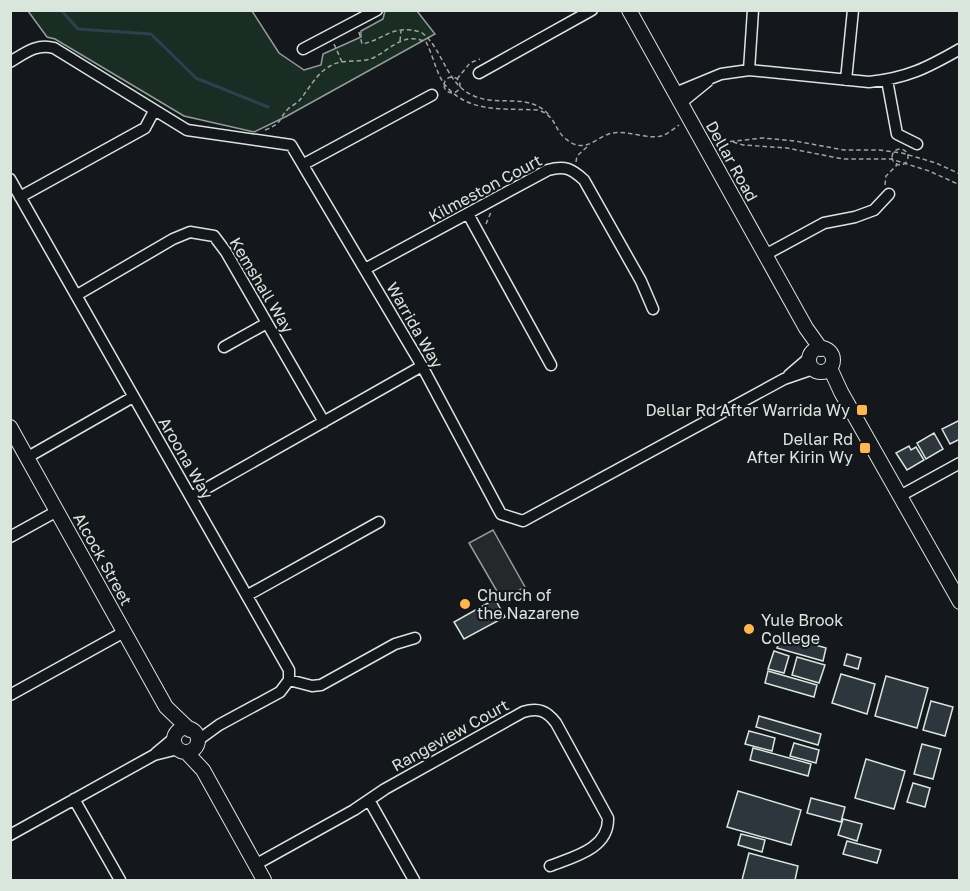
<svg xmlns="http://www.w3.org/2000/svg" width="970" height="891" font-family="'Golos Text',sans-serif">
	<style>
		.green { fill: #1a2d24; stroke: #939e99; stroke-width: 1.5 }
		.parking { fill: #24282b; stroke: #939e99; stroke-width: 1.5 }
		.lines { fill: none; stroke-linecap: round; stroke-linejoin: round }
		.stream { stroke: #2f3f4d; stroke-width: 3 }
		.building { fill: #2c363c; stroke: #d8e6dc; stroke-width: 1.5 }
		.minor-casing { stroke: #d8e6dc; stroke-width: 13 }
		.major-casing { stroke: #d8e6dc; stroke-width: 16 }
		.path { stroke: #9da8a2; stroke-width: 1.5; stroke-dasharray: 4.5 3; stroke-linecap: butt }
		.minor { stroke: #14181c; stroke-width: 10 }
		.major { stroke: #14181c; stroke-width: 14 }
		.poi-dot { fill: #ffb74d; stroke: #14181c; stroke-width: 2 }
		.labels { text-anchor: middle; stroke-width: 4.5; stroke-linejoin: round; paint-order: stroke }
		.street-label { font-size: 16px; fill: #d8e6dc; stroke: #14181c }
		.poi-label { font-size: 16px; fill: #d8e6dc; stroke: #14181c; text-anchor: end }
	</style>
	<rect width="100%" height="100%" fill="#14181c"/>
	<path class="green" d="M28 11H252L279 53 304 70 321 65 323 54 361 37V31L383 19 385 11H417L435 34 287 116 254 132 184 116 55 39 47 37Z"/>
	<path class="parking" d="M493 530 525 587 502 600 469 543Z"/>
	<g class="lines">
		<path class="stream" d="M61 10 78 29 151 34 196 78 268 107"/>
	</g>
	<path class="building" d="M960 420V439L950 444 942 429Z
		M934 433 943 449 926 459 917 443Z
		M909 446 911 450 916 447 924 460 907 470 896 453Z
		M495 599 505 617 464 639 454 622Z
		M781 635 826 648 823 661 777 648Z
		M774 651 789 656 784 673 768 669Z
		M847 654 861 658 858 669 844 665Z
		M797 657 825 665 819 683 792 675Z
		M768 671 817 685 814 697 765 683Z
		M841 674 875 684 867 714 832 703Z
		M886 676 928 688 917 728 875 716Z
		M931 701 953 707 945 736 923 730Z
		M759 716 821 734 818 745 756 727Z
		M749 731 775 738 772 751 745 744Z
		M794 743 819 750 816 763 790 756Z
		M922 744 941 749 933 779 914 774Z
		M753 748 811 764 808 776 750 760Z
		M866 759 905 771 894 809 855 798Z
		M913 783 930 788 925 807 907 802Z
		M738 791 801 810 791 845 727 827Z
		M811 798 845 807 841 822 807 813Z
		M843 819 862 824 857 841 838 835Z
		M741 834 765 840 762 852 738 845Z
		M847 841 881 850 877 863 843 854Z
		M749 853 798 866 795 880H742Z"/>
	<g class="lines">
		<g class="minor-casing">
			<path id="minor" d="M303 49 377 10
				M10 62C25 53 37 43 54 48L187 130 291 145 422 366 501 514 523 521 784 379 813 369
				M749 70 753 10
				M479 73 592 10
				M846 80 853 10
				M887 80 897 134 917 144
				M675 93 721 74 749 70 869 82C907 78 927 68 960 49
				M681 103 708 81
				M304 164 432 95
				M10 179 289 670V680L280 692 219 725 197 741
				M20 197 145 128 154 111
				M468 214 551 365
				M765 255 824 223 855 217 874 210 889 194
				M365 269 548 170C565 165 572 169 584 180L641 281 653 309
				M77 295 173 239 190 232 214 236 226 252 324 422
				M224 347 267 323
				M789 375 810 357
				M28 457 133 397
				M900 496 960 463
				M191 497 422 366
				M10 537 57 511
				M248 595 379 522
				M289 680 312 686 321 685 395 644 415 638
				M10 695 124 632
				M156 753 174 738
				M74 799 120 880
				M369 800 414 880
				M10 835 154 755 178 749
				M255 865 354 810 385 789 523 712C538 707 547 711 556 723L608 818C609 849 573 857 550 866"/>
		</g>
		<g class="major-casing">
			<path id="major" d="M629 10 806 328 821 349
				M809 360a12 12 0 1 1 24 0a12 12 0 1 1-24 0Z
				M830 368 841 392 960 602
				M10 427 166 707 190 730
				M174 740a12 12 0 1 1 24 0a12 12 0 1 1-24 0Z
				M186 752 203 770 264 880"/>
		</g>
		<path class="path" d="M359 32 362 44C386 39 392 24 421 32 444 49 445 84 474 96 499 107 529 92 549 115
			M400 41 401 31
			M334 44 342 62
			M444 85a8 8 0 1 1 16 0a8 8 0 1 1-16 0Z
			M457 79 470 63 480 59
			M265 130C284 122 276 122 288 109 291 106 296 104 299 101 309 89 316 74 330 66 343 58 362 64 375 57 393 47 405 32 426 42 433 55 436 73 445 85 469 114 505 108 538 110 557 116 553 129 566 139 586 156 597 135 613 133 628 130 651 141 664 135 669 133 675 128 679 125
			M733 142 743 145 787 148 843 159H891L929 171 960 185
			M715 143 763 138 795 141 844 150H879L902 153 936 163 960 174
			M892 157a8 8 0 1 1 16 0a8 8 0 1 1-16 0Z
			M576 162 577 156 589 145
			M885 185 886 176 897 165
			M486 224 491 212"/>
		<use href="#minor" class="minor"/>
		<use href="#major" class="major"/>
	</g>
	<g class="poi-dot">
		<rect x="856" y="404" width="12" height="12" rx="3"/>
		<rect x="859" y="442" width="12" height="12" rx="3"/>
		<circle cx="465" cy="604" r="6"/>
		<circle cx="749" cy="629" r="6"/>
	</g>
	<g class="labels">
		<g class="street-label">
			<text transform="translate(732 161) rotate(61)" y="6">Dellar Road</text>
			<text transform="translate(485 188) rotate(-28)" y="6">Kilmeston Court</text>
			<text transform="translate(262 285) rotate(59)" y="6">Kemshall Way</text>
			<text transform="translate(415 325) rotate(60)" y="6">Warrida Way</text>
			<text transform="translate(186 458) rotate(60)" y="6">Aroona Way</text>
			<text transform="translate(103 559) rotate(61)" y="6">Alcock Street</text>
			<text transform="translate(450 735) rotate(-29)" y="6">Rangeview Court</text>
		</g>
		<g class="poi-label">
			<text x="850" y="416">Dellar Rd After Warrida Wy</text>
			<text x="853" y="445">Dellar Rd<tspan x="853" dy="18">After Kirin Wy</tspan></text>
			<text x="477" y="601" text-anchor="start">Church of<tspan x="477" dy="18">the Nazarene</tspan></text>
			<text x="761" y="626" text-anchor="start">Yule Brook<tspan x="761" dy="18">College</tspan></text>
		</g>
	</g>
	<rect width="970" height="891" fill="none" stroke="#d8e6dc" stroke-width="24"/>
</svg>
